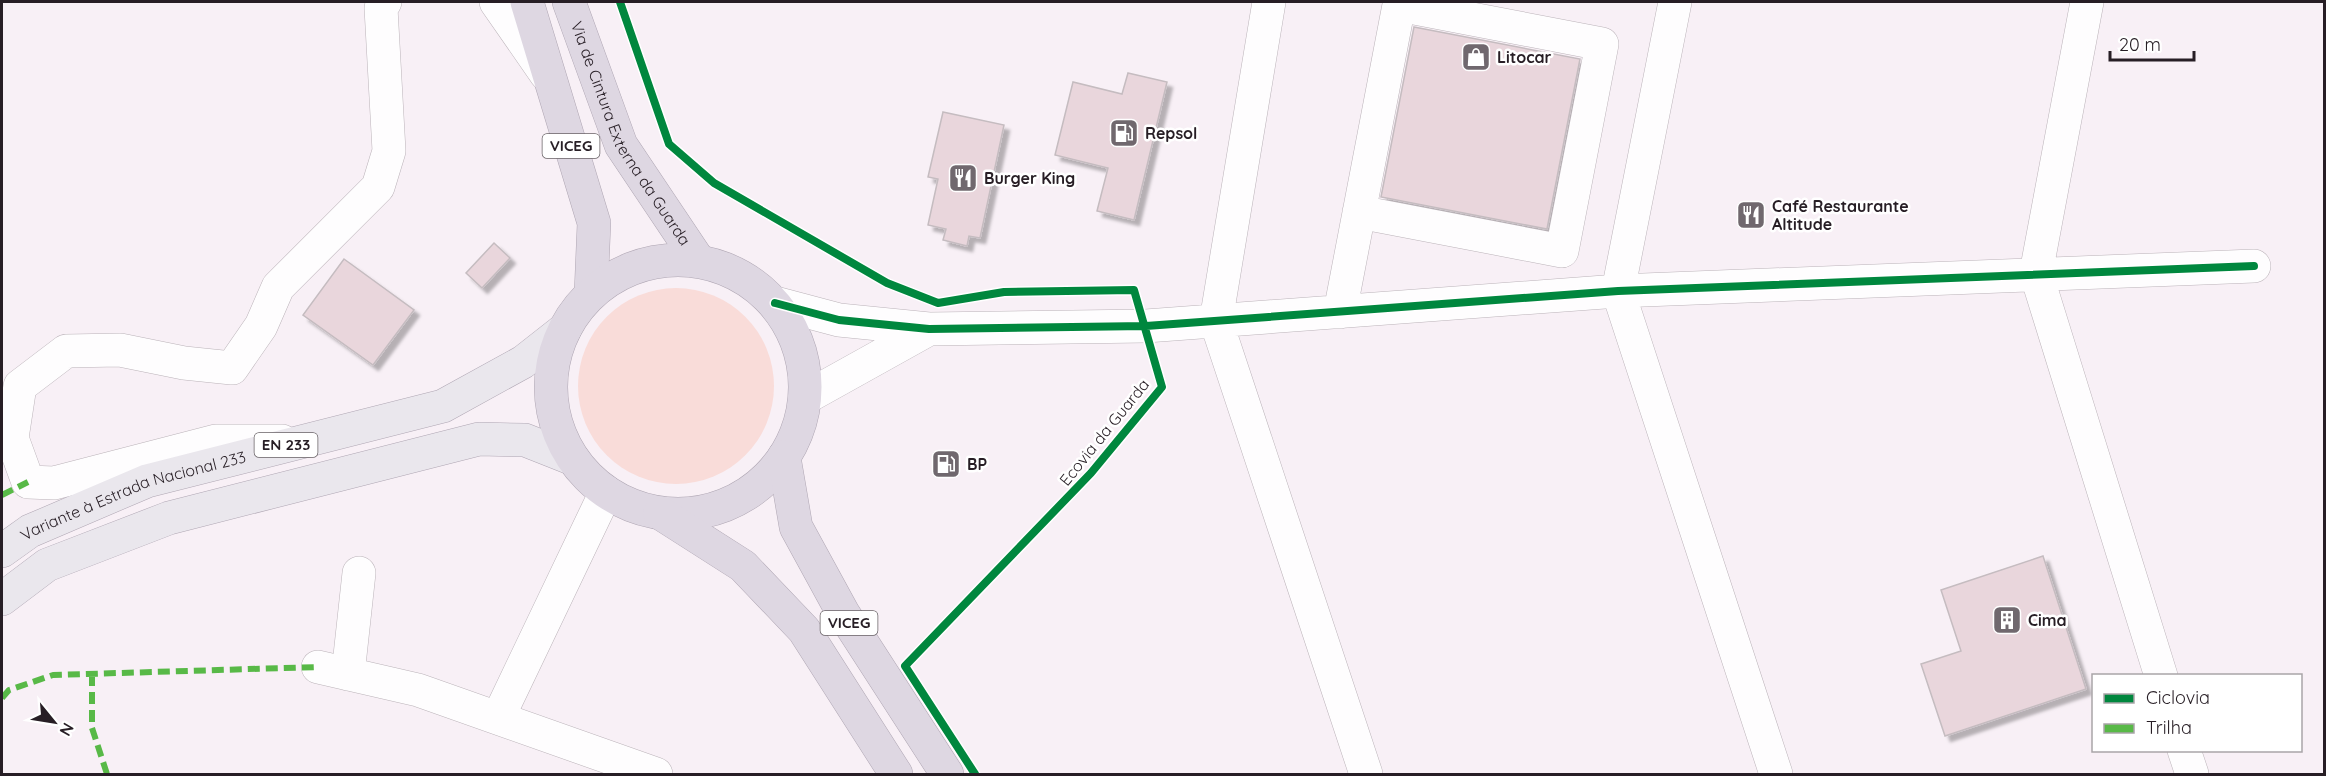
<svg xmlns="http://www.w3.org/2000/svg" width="2326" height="776" font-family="Quicksand,sans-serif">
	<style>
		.green { fill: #f9dcd9 }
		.building { fill: #e9d6dc; stroke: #c5bcc0; stroke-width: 1.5; filter: url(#shadow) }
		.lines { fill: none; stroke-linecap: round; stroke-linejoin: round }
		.minor-casing { stroke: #bbb3b9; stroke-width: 34 }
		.major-casing { stroke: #afa6b3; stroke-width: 34 }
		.highway-casing { stroke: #afa6b3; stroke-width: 34 }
		.minor { stroke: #fefdfe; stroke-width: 33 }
		.major { stroke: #eae7ed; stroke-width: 33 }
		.highway { stroke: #ded7e2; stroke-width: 33 }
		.quiet { stroke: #58b947; stroke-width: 6; stroke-dasharray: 12 6; stroke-linecap: butt }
		.cycleway-casing { stroke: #fff; stroke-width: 11 }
		.cycleway { stroke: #00873e; stroke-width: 8 }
		.labels { text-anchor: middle; stroke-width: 5; stroke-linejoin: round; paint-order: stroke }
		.shield { fill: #fff; stroke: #686266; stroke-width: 1.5 }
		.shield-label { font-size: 15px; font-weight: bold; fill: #271e25 }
		.poi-label { font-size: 16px; font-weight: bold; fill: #271e25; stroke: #fff; text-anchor: start }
		.street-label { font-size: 16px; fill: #271e25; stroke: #fff }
	</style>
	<defs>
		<filter id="shadow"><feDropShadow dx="5.5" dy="5.5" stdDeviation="1.5" flood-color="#0004"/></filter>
	</defs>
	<rect width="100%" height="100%" fill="#f8f0f6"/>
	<path class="green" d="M578 386a98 98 0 1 1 196 0a98 98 0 1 1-196 0Z"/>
	<path class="building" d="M1414 27 1580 59 1547 229 1381 197Z
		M1128 73 1167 82 1134 220 1097 211 1108 168 1055 155 1073 82 1122 94Z
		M943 112 1004 125 980 238 969 236 967 246 943 240 946 229 928 225 938 179 928 177Z
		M494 243 510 258 482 288 466 273Z
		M344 259 414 310 373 365 303 315Z
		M2043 556 2086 689 1945 736 1921 664 1961 651 1941 590Z"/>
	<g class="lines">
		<g class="minor-casing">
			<path id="minor" d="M496 2 546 74
				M1269 2 1216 321 1366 774
				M1675 2 1618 291 1776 774
				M2087 2 2036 273 2161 676
				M775 303 839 320 929 329 1146 326 1618 291 2254 266
				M1340 312 1399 5 1602 44 1562 251 1359 212
				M805 398 929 329
				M282 441H216L54 483 28 482 12 438 20 386 66 351 120 350 184 363 232 368 261 326 278 287 378 187 389 151 381 8 385 2
				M318 667 418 690 656 774
				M348 674 359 573
				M498 718 606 492
				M2184 750 2192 774"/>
		</g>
		<g class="major-casing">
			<g id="major">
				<path id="s1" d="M2 551 30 531 147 481 443 406 523 362 565 329"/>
				<path d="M2 599 47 565 169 518 479 439 525 440 573 459"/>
			</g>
		</g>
		<g class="highway-casing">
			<g id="highway">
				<path d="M527 2 594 223 591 293"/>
				<path id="s2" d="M569 2 621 145 698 260"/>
				<circle cx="678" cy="387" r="127"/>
				<path d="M784 457 796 527 843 613 947 774"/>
				<path d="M660 513 743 566 804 630 896 774"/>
			</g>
		</g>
		<use href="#minor" class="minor"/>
		<use href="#major" class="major"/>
		<use href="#highway" class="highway"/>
		<path class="quiet" d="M2 495 28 482
			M92 674V728L107 774
			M2 698 9 690 53 675 318 667"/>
		<g class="cycleway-casing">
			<path id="cycleway" d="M620 2 669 144 714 183 887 283 938 303 1004 292 1134 290 1162 387 1091 473 905 666 975 774
				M775 303 839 320 929 329 1146 326 1618 291 2254 266"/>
		</g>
		<use href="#cycleway" class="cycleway"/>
	</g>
	<defs>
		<g id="shop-square" transform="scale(1.5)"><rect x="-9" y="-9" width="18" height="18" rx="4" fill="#70686e" stroke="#fff"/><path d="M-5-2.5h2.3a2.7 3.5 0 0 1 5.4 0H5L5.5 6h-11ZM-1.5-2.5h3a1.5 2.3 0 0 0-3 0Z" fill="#fff"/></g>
		<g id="fuel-square" transform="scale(1.5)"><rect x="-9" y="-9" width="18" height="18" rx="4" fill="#70686e" stroke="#fff"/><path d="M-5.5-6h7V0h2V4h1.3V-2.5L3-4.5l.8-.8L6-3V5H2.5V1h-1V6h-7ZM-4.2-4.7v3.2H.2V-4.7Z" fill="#fff"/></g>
		<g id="restaurant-square" transform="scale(1.5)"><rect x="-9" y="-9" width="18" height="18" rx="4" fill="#70686e" stroke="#fff"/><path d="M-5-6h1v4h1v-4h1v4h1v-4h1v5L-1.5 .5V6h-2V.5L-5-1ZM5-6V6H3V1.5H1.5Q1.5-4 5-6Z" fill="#fff"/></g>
		<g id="building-square" transform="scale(1.5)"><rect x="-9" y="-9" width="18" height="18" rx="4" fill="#70686e" stroke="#fff"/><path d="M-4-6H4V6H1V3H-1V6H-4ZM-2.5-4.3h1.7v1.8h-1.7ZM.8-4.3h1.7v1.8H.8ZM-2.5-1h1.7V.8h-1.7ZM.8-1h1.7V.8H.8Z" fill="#fff"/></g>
	</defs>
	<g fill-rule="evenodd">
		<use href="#shop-square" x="1476" y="57"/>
		<use href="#fuel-square" x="1124" y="133"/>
		<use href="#restaurant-square" x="963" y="178"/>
		<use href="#restaurant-square" x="1751" y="215"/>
		<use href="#fuel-square" x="946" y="464"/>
		<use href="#building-square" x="2007" y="620"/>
	</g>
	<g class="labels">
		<g class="shield">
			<rect x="542.5" y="134" width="57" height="24" rx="4.5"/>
			<rect x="254.5" y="433" width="63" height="24" rx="4.5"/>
			<rect x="820.5" y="611" width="57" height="24" rx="4.5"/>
		</g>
		<g class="shield-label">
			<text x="571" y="151">VICEG</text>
			<text x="286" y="450">EN 233</text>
			<text x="849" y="628">VICEG</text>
		</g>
		<g class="poi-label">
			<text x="1497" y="63">Litocar</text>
			<text x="1145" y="139">Repsol</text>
			<text x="984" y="184">Burger King</text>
			<text x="1772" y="212">Café Restaurante<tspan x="1772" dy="18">Altitude</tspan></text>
			<text x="967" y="470">BP</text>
			<text x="2028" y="626">Cima</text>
		</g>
		<g class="street-label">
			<text dy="6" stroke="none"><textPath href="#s2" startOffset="146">Via de Cintura Externa da Guarda</textPath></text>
			<text transform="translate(1104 432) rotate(-51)" y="6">Ecovia da Guarda</text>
			<text dy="6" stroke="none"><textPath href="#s1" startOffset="144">Variante à Estrada Nacional 233</textPath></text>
		</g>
	</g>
	<rect width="2326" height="776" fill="none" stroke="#271e25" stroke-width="6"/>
	<rect x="2092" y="674" width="210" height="78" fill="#ffffff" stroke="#a9a5a8" stroke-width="1.5"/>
	<rect x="2104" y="694" width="30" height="9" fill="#00873e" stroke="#a9a5a8" stroke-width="1.5"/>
	<text x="2146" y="704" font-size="18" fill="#271e25">Ciclovia</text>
	<rect x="2104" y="724" width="30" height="9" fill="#58b947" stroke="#a9a5a8" stroke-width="1.5"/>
	<text x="2146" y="734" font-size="18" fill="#271e25">Trilha</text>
	<g transform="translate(54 722) rotate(120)" stroke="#ffffff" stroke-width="4.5" paint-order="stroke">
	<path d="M0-4.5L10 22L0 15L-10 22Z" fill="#271e25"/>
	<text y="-9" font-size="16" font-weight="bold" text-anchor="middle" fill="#271e25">N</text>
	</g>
	<path d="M2110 51v9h84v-9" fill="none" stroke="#271e25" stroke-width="3"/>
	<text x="2119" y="51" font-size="18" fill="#271e25" stroke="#ffffff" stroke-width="4.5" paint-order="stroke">20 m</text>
</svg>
